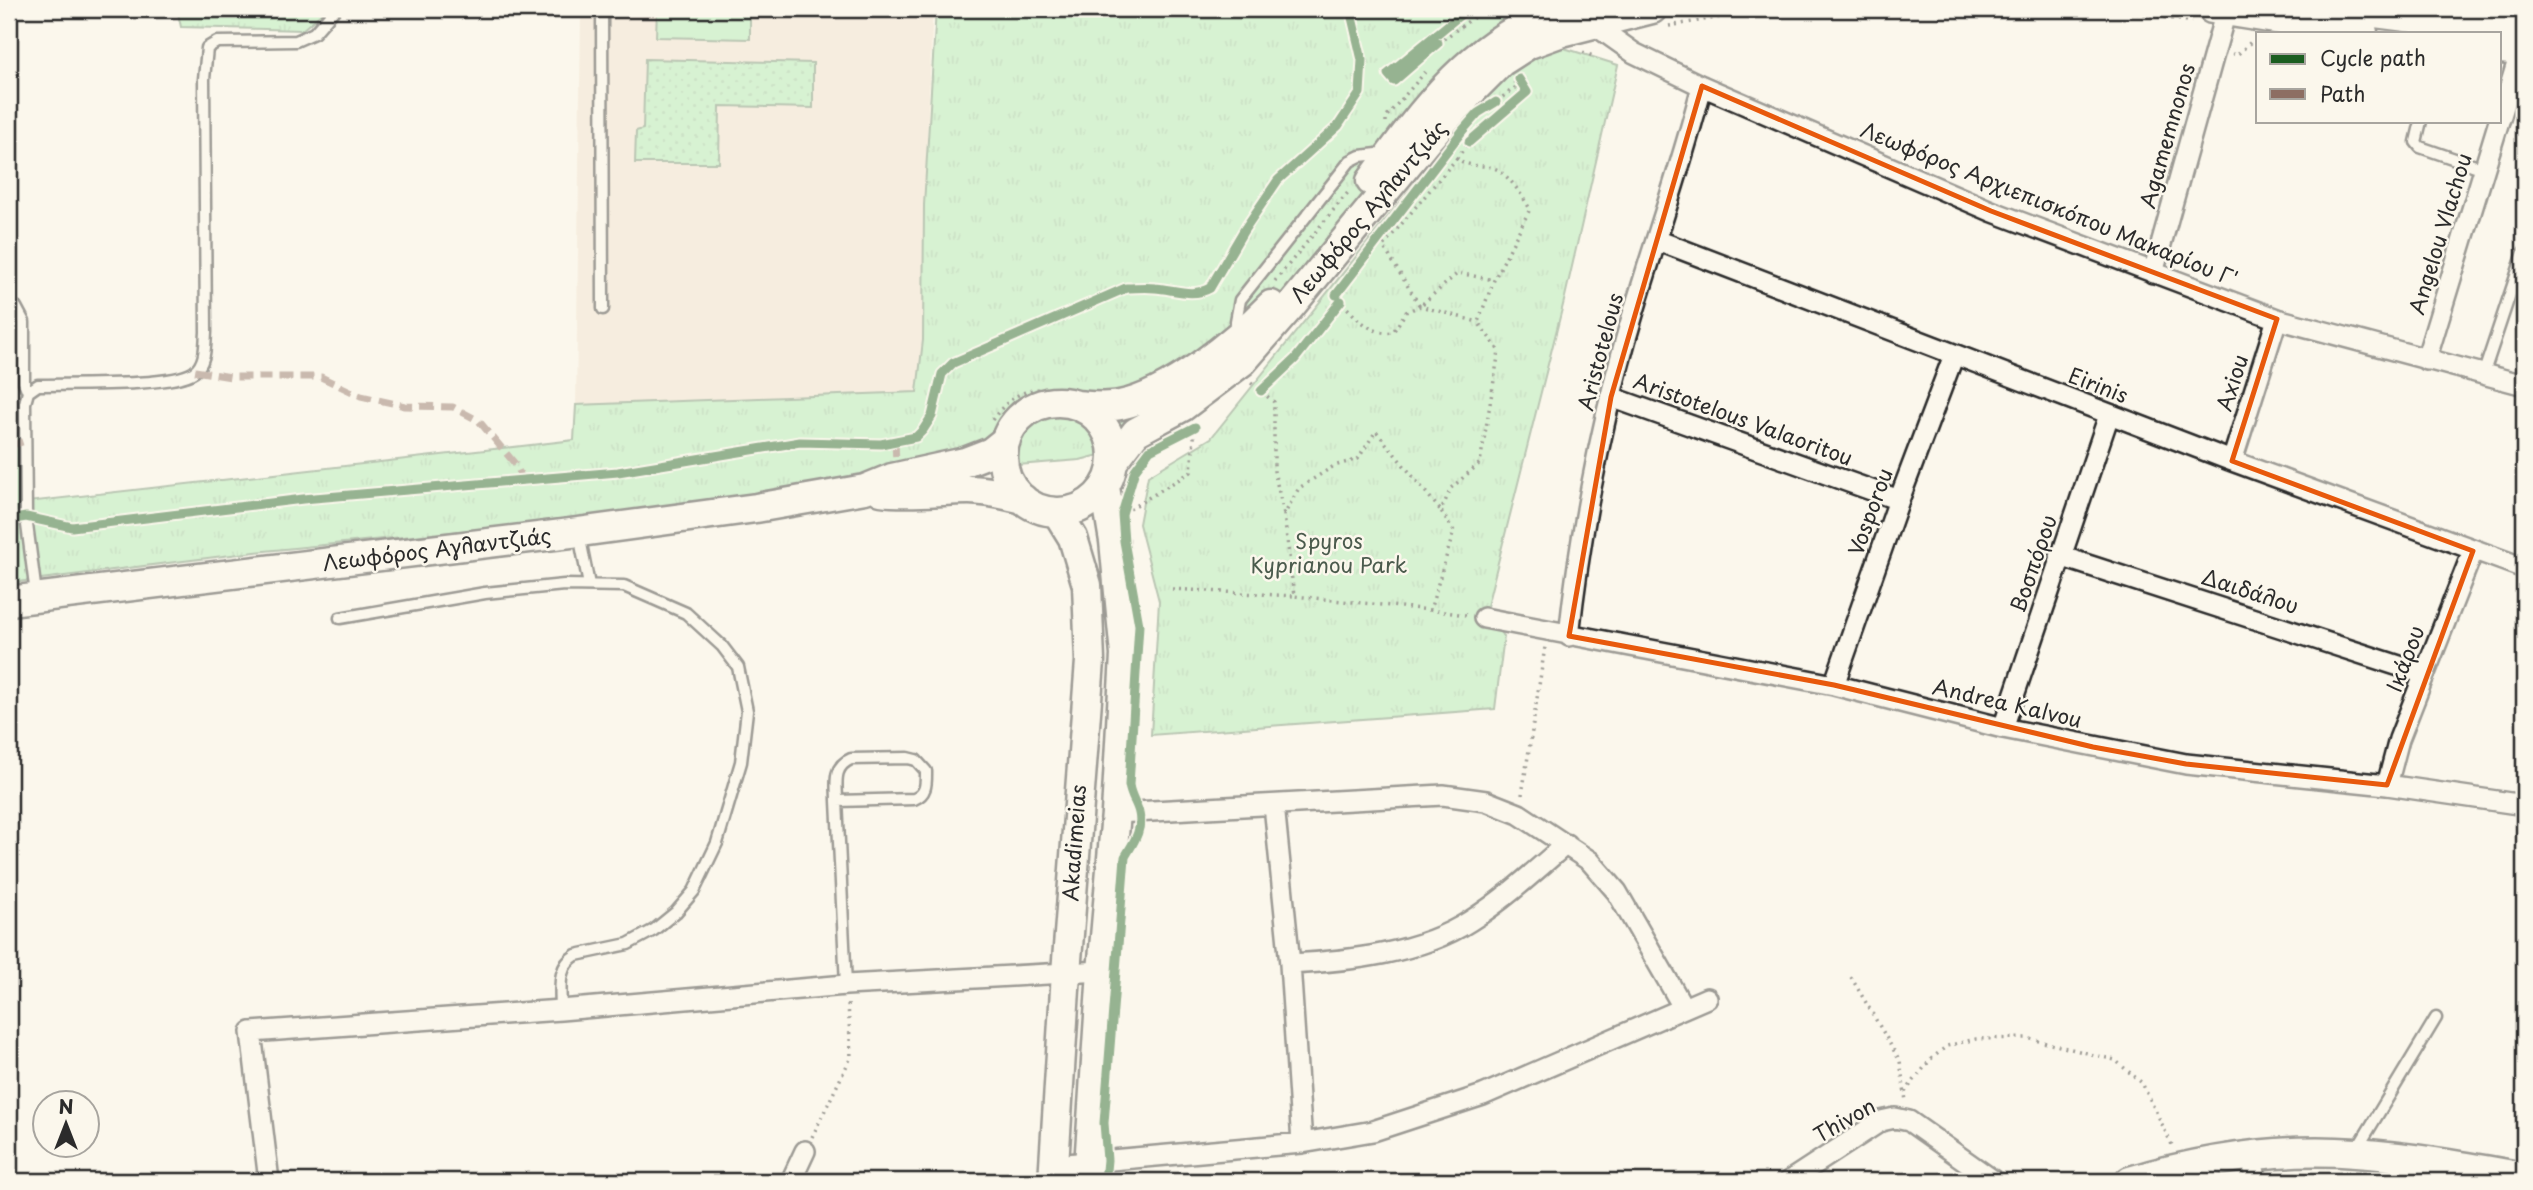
<svg xmlns="http://www.w3.org/2000/svg" width="2533" height="1190" font-family="'Playpen Sans',sans-serif">
	<style>
		.built { fill: #f0e1ce }
		.grass { fill: url(#grass-tufts); stroke: #6c8a6e; stroke-width: 2 }
		.garden { fill: url(#garden-dots); stroke: #6c8a6e; stroke-width: 2 }
		.pitch { fill: #aceab2; stroke: #6c8a6e; stroke-width: 2 }
		.lines { fill: none; stroke-linecap: round; stroke-linejoin: round }
		.lane-casing { stroke: #2b2b2b; stroke-width: 15 }
		.street-casing { stroke: #2b2b2b; stroke-width: 24 }
		.secondary-casing { stroke: #2b2b2b; stroke-width: 33 }
		.path { stroke: #2b2b2b; stroke-width: 3.5; stroke-dasharray: 2 5; stroke-linecap: butt }
		.lane { stroke: #fbf7ec; stroke-width: 10 }
		.street { stroke: #fbf7ec; stroke-width: 19 }
		.secondary { stroke: #fbf7ec; stroke-width: 28 }
		.quiet { stroke: #8d6e63; stroke-width: 7; stroke-dasharray: 14 7; stroke-linecap: butt }
		.cycleway-casing { stroke: #fbf7ec; stroke-width: 13 }
		.cycleway { stroke: #1b5e20; stroke-width: 9 }
		.marked { fill: none; stroke: #e8590c; stroke-width: 5; stroke-linejoin: round }
		.labels { text-anchor: middle; stroke-width: 5; stroke-linejoin: round; paint-order: stroke }
		.street-label { font-size: 21px; fill: #2b2b2b; stroke: #fbf7ec }
		.park-label { font-size: 21px; fill: #4b5b4d; stroke: #fbf7ec }
	</style>
	<defs>
		<pattern id="grass-tufts" width="24" height="20" patternUnits="userSpaceOnUse" patternTransform="scale(1.75)"><rect width="24" height="20" fill="#aceab2"/><path d="M3 7l-1-3M5 7V3M7 7l1-3M15 17l-1-3M17 17v-4M19 17l1-3" fill="none" stroke="#94c999"/></pattern>
		<pattern id="garden-dots" width="8" height="8" patternUnits="userSpaceOnUse" patternTransform="scale(1.75)"><rect width="8" height="8" fill="#aceab2"/><path d="M2 2h.1M6 6h.1" fill="none" stroke="#94c999" stroke-width="1.8" stroke-linecap="round"/></pattern>
	</defs>
	<rect width="100%" height="100%" fill="#fbf7ec"/>
	<filter id="ink" filterUnits="userSpaceOnUse"><feTurbulence type="fractalNoise" baseFrequency=".0143" numOctaves="2"/><feDisplacementMap in="SourceGraphic" scale="14" xChannelSelector="R" yChannelSelector="G"/><feConvolveMatrix kernelMatrix="1 2 1 2 8 2 1 2 1" color-interpolation-filters="sRGB"/></filter>
	<g filter="url(#ink)">
		<path class="built" d="M581 9H933L924 205 923 340 917 392 576 405Z"/>
		<path class="grass" d="M177 9H327L302 30 181 27Z
			M936 9H1512L1223 374 1138 445 1080 460 1004 466 551 522 255 552 9 583V433H26L28 502 574 440 576 405 917 392 923 340 924 205Z
			M1545 42 1618 65 1565 297 1484 618 1504 636 1495 709 1151 735 1159 601 1139 524 1148 476 1211 438 1503 73Z"/>
		<path class="garden" d="M645 59 813 63V108L720 106 719 163H635L636 131 643 129Z"/>
		<path class="pitch" d="M657 9H750V39L656 37Z"/>
		<g class="lines">
			<g class="lane-casing">
				<path id="lane" d="M602 9 603 309
					M2421 121 2416 142 2420 147 2484 169
					M9 304 16 307 24 322V382L28 392 25 403 26 517 36 594
					M1236 329V321L1240 300 1350 161 1360 156 1386 153
					M2483 375 2524 252
					M28 392 38 385C69 384 173 387 194 372 206 363 205 346 206 332L204 79 207 48 217 42 296 41 314 33 335 9
					M579 534 589 585
					M340 618 485 593 564 585 624 586 686 613 722 646 738 667 747 711 741 762 717 843 694 891 676 912 654 930 628 944 576 955C556 967 561 989 561 1010
					M837 801 914 799C927 794 926 783 926 771L916 760 908 758 851 759C832 767 837 784 837 801L846 985
					M2357 1149 2436 1018"/>
			</g>
			<g class="street-casing">
				<path id="street" d="M1583 9 1593 24 1634 53 1702 86 1991 211 2277 319 2524 385
					M2500 119 2521 50
					M1657 240 2232 461 2524 568
					M2153 273 2226 11
					M2426 360 2499 121
					M1611 397 1899 500
					M2232 461 2277 319
					M2060 556 2424 674
					M1484 618 1834 685 2003 728 2186 764 2387 785 2524 805
					M1569 636C1579 541 1599 434 1625 342 1649 256 1680 173 1702 86
					M1834 685 1899 500 1954 355
					M2003 728 2109 415
					M2387 785 2399 739 2473 551
					M1274 805 1290 964 1302 1143
					M1116 813 1443 795 1486 801 1519 814 1590 861 1617 892 1683 1007
					M1290 964C1348 961 1419 954 1470 921 1505 899 1535 871 1566 844
					M2251 1157 2257 1181
					M1055 1165 1302 1143 1373 1131 1483 1095 1707 998
					M269 1181 251 1032 561 1010 846 985 1102 971
					M791 1181 805 1151
					M1789 1181 1881 1121 1895 1118 1909 1121 1994 1181"/>
			</g>
			<g class="secondary-casing">
				<path id="secondary" d="M2212 9 2363 33
					M2344 9 2524 32
					M2500 49 2524 51
					M1371 181C1423 109 1475 37 1563 9
					M1003 457a55 55 0 1 1 110 0a55 55 0 1 1-110 0Z
					M1076 405C1090 406 1106 408 1120 405 1170 395 1235 342 1271 305
					M1113 462 1136 432 1182 407 1243 361 1290 307 1428 139 1457 106 1501 62 1529 44 1562 32 1652 9
					M881 491C911 495 940 490 969 490 988 490 1005 495 1023 499
					M9 601 579 532 756 508 865 489 892 478 965 462 991 452 1006 440
					M1053 1181 1066 973 1090 661 1087 585 1073 538 1057 512
					M1088 1181 1102 971 1116 813 1125 655 1114 541 1105 487
					M2130 1181C2201 1160 2281 1147 2356 1153 2412 1157 2469 1167 2524 1177"/>
			</g>
			<path class="path" d="M1468 9 1477 15
				M2116 9 2192 22
				M1669 26 1769 9
				M1438 43 1477 15 1492 9
				M1583 52 1593 56
				M2232 54 2237 55 2253 40
				M1497 101 1516 87 1514 82
				M1386 122V117L1428 69
				M1457 158 1383 246 1420 306 1458 273 1494 280
				M1275 281 1350 190
				M1338 298C1353 314 1370 336 1393 332L1406 312 1420 306 1478 322
				M1251 383 1274 402V471L1284 514
				M992 420C1012 393 1026 388 1059 388
				M1130 509 1191 472 1195 427
				M41 520 72 527 303 499 618 472 800 442 881 444 916 437 923 430 932 416
				M1172 589 1294 596
				M1430 610 1294 596 1284 515 1299 488 1334 466 1358 459 1376 431 1441 511
				M1466 615 1430 610 1454 531 1441 511 1451 488 1480 463 1499 351 1478 322 1494 280 1530 209C1523 197 1508 173 1494 168 1481 164 1468 168 1457 158L1469 142
				M1522 795 1545 647
				M1851 977 1900 1061 1906 1101
				M1905 1092 1931 1059 1947 1046 1976 1039 2027 1038 2115 1060 2142 1083 2173 1147
				M812 1137 851 1057 848 1003
				M1940 1181 1952 1174"/>
			<use href="#lane" class="lane"/>
			<use href="#street" class="street"/>
			<use href="#secondary" class="secondary"/>
			<path class="quiet" d="M195 371 231 377H321L361 396 405 406 453 407 479 421 516 465 523 481
				M895 442 896 462
				M9 446 25 441"/>
			<g class="cycleway-casing">
				<path id="cycleway" d="M1438 43 1394 81 1388 74 1465 11 1464 9
					M1469 142 1527 92 1519 79
					M1336 295 1463 130 1478 113 1496 102
					M1261 391 1295 359 1341 301
					M9 520 26 517 72 527 303 499 618 472 800 442 881 444 916 437 923 430 932 416 942 374 953 363 1126 288C1136 288 1146 287 1155 288 1173 289 1193 298 1210 288L1244 230 1278 180 1338 126 1360 93 1362 60 1350 9
					M1105 1181 1107 1160 1104 1123 1125 857C1133 843 1143 830 1139 813 1137 803 1131 798 1129 785L1139 625 1124 541 1122 514 1135 470 1150 450 1195 427"/>
			</g>
			<use href="#cycleway" class="cycleway"/>
		</g>
	</g>
	<path d="M0 0H2533V1190H0ZM1702 86 1991 211 2277 319 2232 461 2473 551 2387 785 2186 764 2093 747 1834 685 1569 636 1611 397Z" fill="#fbf7ec" fill-opacity=".55" fill-rule="evenodd"/>
	<path class="marked" d="M1702 86 1991 211 2277 319 2232 461 2473 551 2387 785 2186 764 2093 747 1834 685 1569 636 1611 397Z"/>
	<g class="labels">
		<g class="street-label">
			<text transform="translate(2168 136) rotate(-74)" y="7">Agamemnonos</text>
			<text transform="translate(2049 205) rotate(22)" y="7">Λεωφόρος Αρχιεπισκόπου Μακαρίου Γ'</text>
			<text transform="translate(1369 212) rotate(-50)" y="7">Λεωφόρος Αγλαντζιάς</text>
			<text transform="translate(2441 234) rotate(-73)" y="7">Angelou Vlachou</text>
			<text transform="translate(1601 352) rotate(-75)" y="7">Aristotelous</text>
			<text transform="translate(2233 383) rotate(-72)" y="7">Axiou</text>
			<text transform="translate(2098 386) rotate(21)" y="7">Eirinis</text>
			<text transform="translate(1743 420) rotate(20)" y="7">Aristotelous Valaoritou</text>
			<text transform="translate(1871 512) rotate(-70)" y="7">Vosporou</text>
			<text transform="translate(437 550) rotate(-7)" y="7">Λεωφόρος Αγλαντζιάς</text>
			<text transform="translate(2034 564) rotate(-71)" y="7">Βοσπόρου</text>
			<text transform="translate(2250 592) rotate(18)" y="7">Δαιδάλου</text>
			<text transform="translate(2406 659) rotate(-69)" y="7">Ικάρου</text>
			<text transform="translate(2007 704) rotate(13)" y="7">Andrea Kalvou</text>
			<text transform="translate(1075 843) rotate(-86)" y="7">Akadimeias</text>
			<text transform="translate(1845 1121) rotate(-30)" y="7">Thivon</text>
		</g>
		<g class="park-label">
			<text x="1329" y="549">Spyros<tspan x="1329" dy="24">Kyprianou Park</tspan></text>
		</g>
	</g>
	<rect width="2533" height="1190" fill="none" stroke="#fbf7ec" stroke-width="35"/>
	<rect x="18" y="18" width="2498" height="1155" fill="none" stroke="#2b2b2b" stroke-width="2.5" filter="url(#ink)"/>
	<rect x="2256" y="32" width="245" height="91" fill="#fbf7ec" stroke="#a8a59f" stroke-width="2"/>
	<rect x="2270" y="54" width="35" height="10" fill="#1b5e20" stroke="#a8a59f" stroke-width="2"/>
	<text x="2320" y="66" font-size="21" fill="#2b2b2b">Cycle path</text>
	<rect x="2270" y="89" width="35" height="10" fill="#8d6e63" stroke="#a8a59f" stroke-width="2"/>
	<text x="2320" y="102" font-size="21" fill="#2b2b2b">Path</text>
	<g transform="translate(66 1124)"><circle r="33" fill="#fbf7ec" stroke="#a8a59f" stroke-width="2"/>
	<path d="M0-5L12 26L0 18L-12 26Z" fill="#2b2b2b"/>
	<text y="-10" font-size="19" font-weight="bold" text-anchor="middle" fill="#2b2b2b">N</text>
	</g>
</svg>
